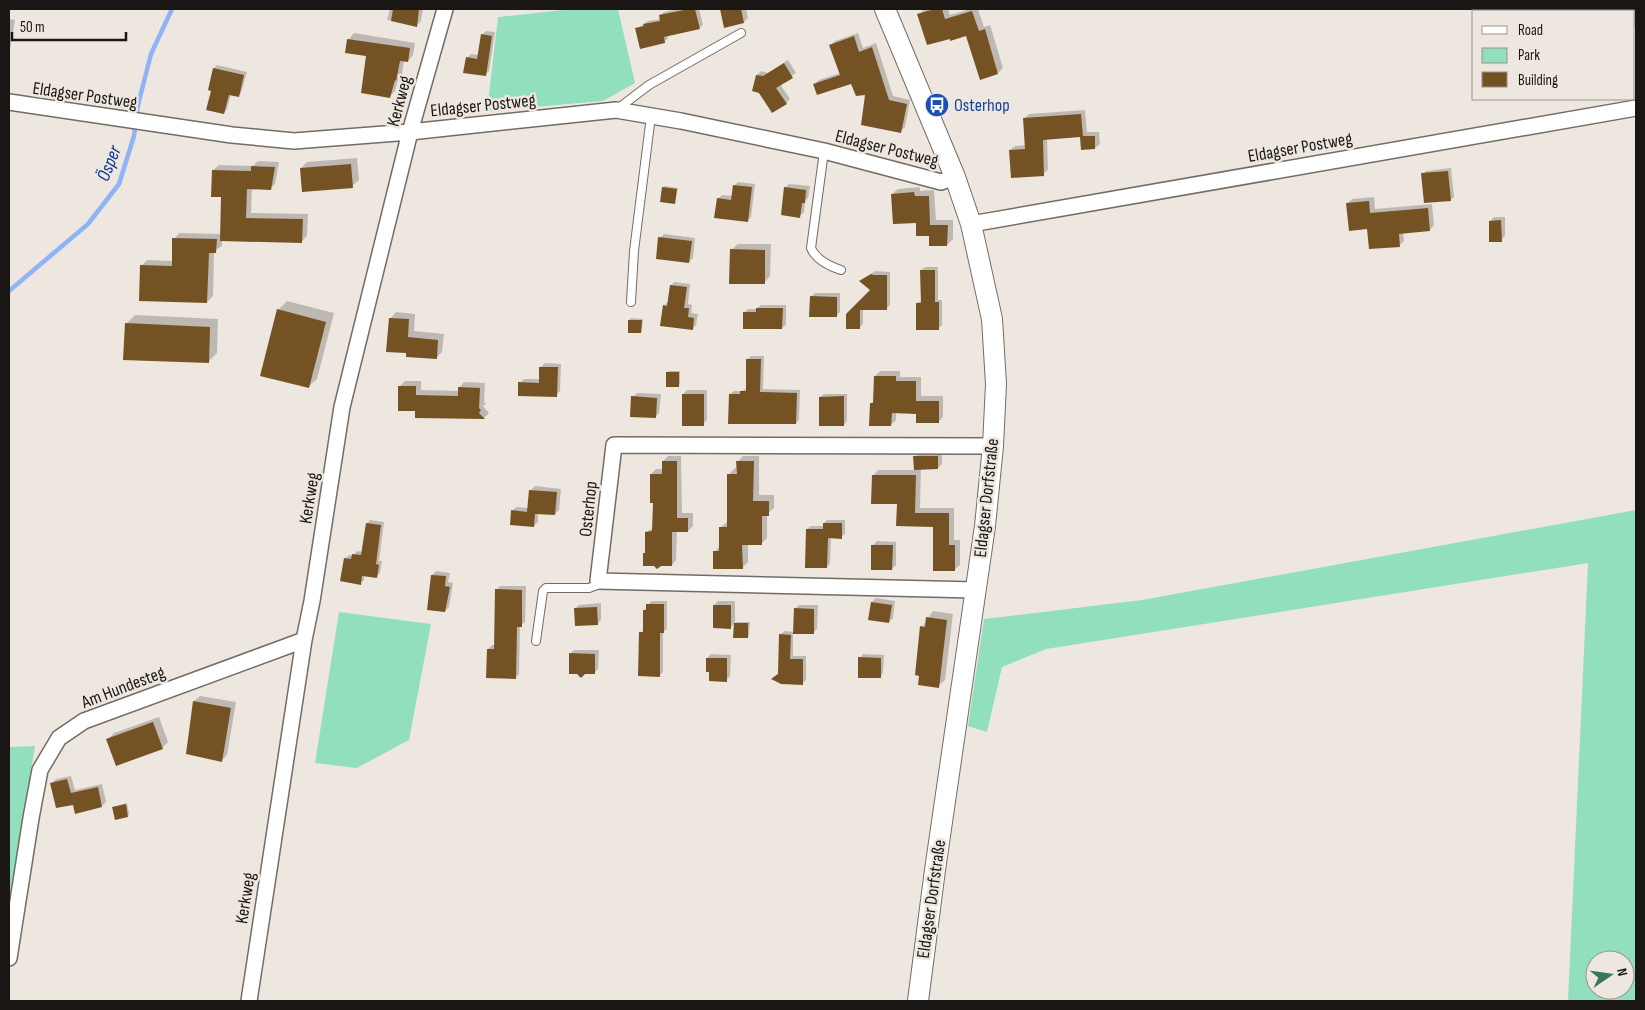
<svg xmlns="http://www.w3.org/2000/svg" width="1645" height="1010" font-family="'Sofia Sans Condensed',sans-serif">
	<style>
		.green { fill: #92dfbd; fill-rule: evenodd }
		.shadow { fill: #0003 }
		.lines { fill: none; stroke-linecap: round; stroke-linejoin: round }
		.stream { stroke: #8fb3f5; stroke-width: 4.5 }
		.building { fill: #755224 }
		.service-casing { stroke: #726c65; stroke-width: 10 }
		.minor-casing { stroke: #726c65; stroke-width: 18 }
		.tertiary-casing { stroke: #726c65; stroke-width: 22 }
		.service { stroke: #fff; stroke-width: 8 }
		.minor { stroke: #fff; stroke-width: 15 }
		.tertiary { stroke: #fff; stroke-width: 20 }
		.labels { text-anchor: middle; stroke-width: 5; stroke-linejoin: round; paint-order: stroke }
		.street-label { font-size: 18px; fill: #191614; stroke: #eee7e0 }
		.transit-label { font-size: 18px; fill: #164399; stroke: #eee7e0; text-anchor: start }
		.water-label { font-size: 19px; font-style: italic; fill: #0b3894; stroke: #eee7e0 }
	</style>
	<rect width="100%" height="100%" fill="#eee7e0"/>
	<path class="green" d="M573 9H618L635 83 603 101 487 111 498 17Z
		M1636 510V1001H1568L1588 563 1046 649 1002 667 987 732 968 726 984 619 1142 600ZM1595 960H1625V990H1595Z
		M339 612 431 624 409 740 357 768 315 763Z
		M35 746 9 909V747Z"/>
	<path class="shadow" d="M390 9H423L421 21 417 25 387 20Z
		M679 9H699L703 25 699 28 667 35 668 38 664 42 637 29 648 21 661 19 660 15 664 12Z
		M722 9H746L748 18 744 22 725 26Z
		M925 9H948L950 15 971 9H978L984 27 990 25 1003 68 998 73 966 35 919 14Z
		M1623 9H1636V26L1634 27V11H1622Z
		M9 19 15 20 10 50 9 52Z
		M486 31 495 32 489 71 485 75 467 58 471 54 479 55 482 35Z
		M354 33 415 43 413 55 408 61 404 60 402 74 399 76 395 91 389 97 367 55 347 52 349 39Z
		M858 33 863 48 876 43 893 96 910 100 905 127 900 132 866 94 852 82 815 84 819 80 840 73 831 45 835 41Z
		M788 60 796 73 780 84 790 99 786 103 757 75 761 71 768 73Z
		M217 65 247 72 241 93 238 96 231 94 227 109 224 113 213 90 209 89 214 68Z
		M1085 110 1087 132H1099L1100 144 1095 148 1082 136 1047 138 1048 170 1043 174 1010 150 1015 146 1026 145 1024 119 1029 114Z
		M357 158 359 180 352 186 301 168 307 162Z
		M258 161 279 162 275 184 270 189 252 188 251 213 308 214 307 236 302 241 222 239V246L214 251 213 296 207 302 141 266 147 260 173 261 174 239 179 233 221 234 222 196 213 170 219 165 253 166Z
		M1451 168 1454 197 1450 200 1423 174 1426 171Z
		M738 182 755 184 751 217 747 221 718 199 722 195 733 196 734 186Z
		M789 184 810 186 808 198 805 201 804 212 800 216 785 188Z
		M664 186 678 188 675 202 663 188Z
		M920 187V191L934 190 936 220H953V239L947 245 930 234 892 194 898 189Z
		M1374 197 1375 209 1432 204 1434 225 1430 230 1403 232 1404 241 1399 246 1368 228 1347 204 1352 199Z
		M1494 217H1505V236L1501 240 1490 221Z
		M664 234 695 238 693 258 689 262 660 238Z
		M738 244H771L770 276 764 283 731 250Z
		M925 267H938V300H942V325L938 329 917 303 922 300 921 270Z
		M875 271 890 272V305L886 309H863V324L859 328H848L872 290 861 281Z
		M674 282 690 284 688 304 692 305 691 313 698 314 696 325 693 328 664 306 668 302 671 286Z
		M815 293H840V312L836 316 811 297Z
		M287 301 334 313 317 379 308 387 278 310Z
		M761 305H786V325L782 328 744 313 748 309H756Z
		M396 312 415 314 414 331 444 334 442 352 436 358 407 352 390 319Z
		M135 315 218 319 217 353 208 362 126 324Z
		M631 318 643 319 642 330 641 332 629 320Z
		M751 356H764L763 389 800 390 799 420 796 423 730 394 734 391H742L747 388V360Z
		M545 363 561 364 560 391 556 395 520 383 524 379H540L541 367Z
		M669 371H680V384L678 386 667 372Z
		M880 371H900V377H921V396H943V417L938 422 917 412H896V420L891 425 871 404 875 400V376Z
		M405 381H421V390L459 391V388L464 382 485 383 484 402 486 404 483 406 489 413 484 418 416 417V410L400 386Z
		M687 390H707V420L703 424 683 394Z
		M637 393 661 394 659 413 655 417 633 397Z
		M824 394H847V421L844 425 820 397Z
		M942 452V464L938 468H921L920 508H954V540H960V565L954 570 935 526 898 503 873 476 878 470H915V457L919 453Z
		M668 456H681L682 513H693V526L688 531H677L676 560 672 565 644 554 647 551V532L654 527V502L651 474 656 469H663V461Z
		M743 456H759V495H774V508L767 514V538L761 544H748V562L742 568 714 552 720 546 721 527 728 521 729 474 735 468 738 469 737 462Z
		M535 486 561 489 559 510 555 514 538 513V522L534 526 512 511 516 507 529 508 531 490Z
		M370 520 384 522 379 561H382L380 573 376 577 364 575V580L360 583 345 559 349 555 353 556 357 551 363 552 367 524Z
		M827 520H845V534L841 537H831L830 563 827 567 807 529 811 526H824V523Z
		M877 541 896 542V565L892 569 873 545Z
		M436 571 450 573 448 582 453 583 449 607 445 611 432 575Z
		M500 586H526L525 622 520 626 519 674 515 678 488 649 492 645H495L496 590Z
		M876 598 895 601 893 618 889 622 872 602Z
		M651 601H667V629L663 632V672L659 676 641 633 644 629V611Z
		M718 601H735V623L731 627 714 605Z
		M601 603V620L597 624 575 609 579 605Z
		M799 605H818L817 629 813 633 793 632V656H806V680L802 684 773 678 779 673 780 635 784 631 795 632V609Z
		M933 611 953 614 945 680 938 686 922 627Z
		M737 622H750L749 635 748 637 735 624Z
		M574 650H599L598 669 594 673H578L570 654Z
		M711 654 731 655 730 676 726 680 707 658Z
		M863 654 884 655 883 673 880 677 860 658Z
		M200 696 236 702 227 755 222 760 194 701Z
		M159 717 168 742 162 748 108 739 114 733Z
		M71 776 75 790 102 784 106 802 102 806 74 803 52 783 56 779Z
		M127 803 129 814 128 816 113 807Z"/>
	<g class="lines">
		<path class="stream" d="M9 291 88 224 119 184 134 136 138 105 151 54 172 9"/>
	</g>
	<path class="building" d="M393 9H419L417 27 391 21Z
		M689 9H695L700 29 664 37 665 43 640 49 635 28 644 26 643 24 660 21 659 15Z
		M720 9H741L744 23 724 28Z
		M935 9H942L945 19 972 11 979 31 985 29 998 74 980 80 966 36 950 41V39L927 45 917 14Z
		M481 34 492 36 486 76 463 73 466 57 477 59Z
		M854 36 859 52 872 47 889 100 907 104 901 133 861 125 865 95 856 96 851 84 817 95 813 84 840 75 829 45Z
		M347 39 410 48 408 62 400 61 396 81 395 80 390 98 361 93 366 56 345 53Z
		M784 63 793 78 776 88 787 104 772 113 759 93 752 91 756 75 763 76Z
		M213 68 244 75 239 97 229 95 224 114 206 110 211 91 208 90Z
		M1081 114 1083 136H1095V149L1081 150 1080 137 1043 140 1044 176 1011 178 1009 150 1025 149 1023 118Z
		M351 164 353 188 302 192 300 168Z
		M251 166 275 167 271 190 247 189 246 218 303 219 302 243 220 241 221 197H211L212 170 251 171Z
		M1448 171 1451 201 1424 203 1421 173Z
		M733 185 752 187 748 222 714 218 717 198 731 200Z
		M662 187 677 189 675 204 660 202Z
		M784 187 806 190 805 203H802L800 218 781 215Z
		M914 192 915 196H929L930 225H948L947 246H929V236H916V223L893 224 891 194Z
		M1369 201 1370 213 1428 208 1430 231 1399 234 1400 247 1369 249 1367 229 1349 231 1346 203Z
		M1501 220 1502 242H1489V221Z
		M658 237 692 241 689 263 656 259Z
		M172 238 217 239 216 253H209L207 303 139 301 140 265 172 266Z
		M730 249 765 250V284H729Z
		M920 270H935V302H939V330H916V303H921Z
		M871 274 873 275H887V310H860V329H846V314L870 290 859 281Z
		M670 285 687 287 684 308H689L688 317 694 318 693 330 660 326 663 305 667 306Z
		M810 296 837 297V317H809Z
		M756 308H783L782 329H743V312H756Z
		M277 309 326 322 309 388 260 376Z
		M389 318 409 319 408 337 438 340 437 359 406 357V353L386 352Z
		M628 320H642L641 333H628Z
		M125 323 210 327 209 363 123 360Z
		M746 359H761L760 392 797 393 796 424H728L729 394H740V391H746Z
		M539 367H558L557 397 518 396V382L539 383Z
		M666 372H679V387H666Z
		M874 376H896V381H916V401H939V423H916V414L892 413 891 426H869L870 403H873Z
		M398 386H416V395L458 396V387L480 388 479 408 481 410 479 413 485 419 415 418V411H398Z
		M682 394H704V426H682Z
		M631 396 657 398 656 418 630 417Z
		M844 396V426H819V397Z
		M913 456H938V469L914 470Z
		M662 461H677V518H688V532H672V566H661L657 569 654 566H643V553H645V532L652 531 653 503H650V474H662Z
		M736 461H754L753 501H769V516H762V545H742L743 569H713V551H719V527H727V474H737Z
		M872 475H916L915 513H949V545H955V571H933V527L896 526 897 504H871Z
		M529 490 557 492 555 515 535 514 534 527 510 525 511 510 527 512Z
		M366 523 381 525 376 564 379 565 377 578 362 576 361 585 340 581 344 558 351 559 352 554 361 555Z
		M823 523H842V539L828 538 827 568H805L806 529H823Z
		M871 545H893L892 570H871Z
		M431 575 446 576 445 586 450 587 445 612 427 610Z
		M495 589 522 590V627H517L516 679 486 678 487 649H494Z
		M871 602 892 605 889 623 868 620Z
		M646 604H664V633H660V677L638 676 639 632H643V610H646Z
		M713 605H731V629L713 628Z
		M597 607 598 625 575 626 574 608Z
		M794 608 814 609V634H793Z
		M926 617 947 620 939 688 918 685 919 676 915 675 920 626 925 627Z
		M734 623H748V638H733Z
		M779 634 791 635 790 659H803V685L781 684 771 679 778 674Z
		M569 653 595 654V674H585L581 678 577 674H569Z
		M858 657 881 658V678H858Z
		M706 658H727V682L709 681V672H706Z
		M193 701 231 708 222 762 186 754Z
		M153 722 163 749 116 766 106 739Z
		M67 779 71 793 98 787 102 807 75 814 73 805 56 808 50 783Z
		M126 804 128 817 115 820 112 807Z"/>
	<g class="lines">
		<g class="service-casing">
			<path id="service" d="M616 110 649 85 741 33
				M824 151 811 248C816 260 829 266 841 270
				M631 302 634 251 651 116
				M536 641 543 591 546 588H589L597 585 598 581"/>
		</g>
		<g class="minor-casing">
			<path id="minor" d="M1592 9V11
				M9 102 232 135 294 141 410 132 616 110 681 121 824 151 941 182 955 177
				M971 224 1636 108
				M975 590 598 581 614 445 993 446
				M9 958 31 818 40 770 59 738 84 721 304 640
				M249 1001 304 640 312 601 342 407 410 132 445 9"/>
		</g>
		<g class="tertiary-casing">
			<path id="tertiary" d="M885 9 955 177 971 224 992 319 996 384 993 446 985 526 935 870 918 1001"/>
		</g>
		<use href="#service" class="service"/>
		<use href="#minor" class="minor"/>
		<use href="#tertiary" class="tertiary"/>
	</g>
	<defs>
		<g id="bus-disc" transform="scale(1.25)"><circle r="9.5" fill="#1a4fb4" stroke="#eee7e0"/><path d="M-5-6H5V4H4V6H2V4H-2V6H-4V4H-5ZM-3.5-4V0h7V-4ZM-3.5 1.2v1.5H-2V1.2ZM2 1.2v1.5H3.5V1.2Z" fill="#fff"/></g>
	</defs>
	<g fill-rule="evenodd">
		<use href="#bus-disc" x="937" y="105"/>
	</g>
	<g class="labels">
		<g class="street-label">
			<text transform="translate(85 95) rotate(8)" y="6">Eldagser Postweg</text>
			<text transform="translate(399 101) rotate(-75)" y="6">Kerkweg</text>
			<text transform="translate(483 105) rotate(-6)" y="6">Eldagser Postweg</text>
			<text transform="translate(1300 147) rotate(-10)" y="6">Eldagser Postweg</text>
			<text transform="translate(887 148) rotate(14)" y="6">Eldagser Postweg</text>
			<text transform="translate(309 498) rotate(-81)" y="6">Kerkweg</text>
			<text transform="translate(986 498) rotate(-84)" y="6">Eldagser Dorfstraße</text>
			<text transform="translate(588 509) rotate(-84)" y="6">Osterhop</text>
			<text transform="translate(123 687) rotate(-21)" y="6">Am Hundesteg</text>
			<text transform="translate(245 898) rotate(-81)" y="6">Kerkweg</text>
			<text transform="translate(931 899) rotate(-82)" y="6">Eldagser Dorfstraße</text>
		</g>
		<g class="transit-label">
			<text x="954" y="111">Osterhop</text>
		</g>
		<g class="water-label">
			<text transform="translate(108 163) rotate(-68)" y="7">Ösper</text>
		</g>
	</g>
	<rect width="1645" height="1010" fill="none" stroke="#191614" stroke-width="20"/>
	<rect x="1472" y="10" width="162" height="90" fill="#eee7e0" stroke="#99938e"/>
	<rect x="1482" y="26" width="25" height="8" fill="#ffffff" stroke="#99938e"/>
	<text x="1518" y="35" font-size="15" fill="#191614">Road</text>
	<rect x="1482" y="48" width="25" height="15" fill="#92dfbd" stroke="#99938e"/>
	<text x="1518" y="60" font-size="15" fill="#191614">Park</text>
	<rect x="1482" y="72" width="25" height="15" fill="#755224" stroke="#99938e"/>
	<text x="1518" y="85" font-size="15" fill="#191614">Building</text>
	<g transform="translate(1610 975) rotate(77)"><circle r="24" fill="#eee7e0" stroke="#99938e"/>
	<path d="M0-4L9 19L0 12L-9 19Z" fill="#3a7763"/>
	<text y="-8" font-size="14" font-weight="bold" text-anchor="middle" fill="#191614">N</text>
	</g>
	<path d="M12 32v8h114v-8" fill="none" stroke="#191614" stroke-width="2.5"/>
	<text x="20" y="32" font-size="15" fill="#191614" stroke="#eee7e0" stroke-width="4" paint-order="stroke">50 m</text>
</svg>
